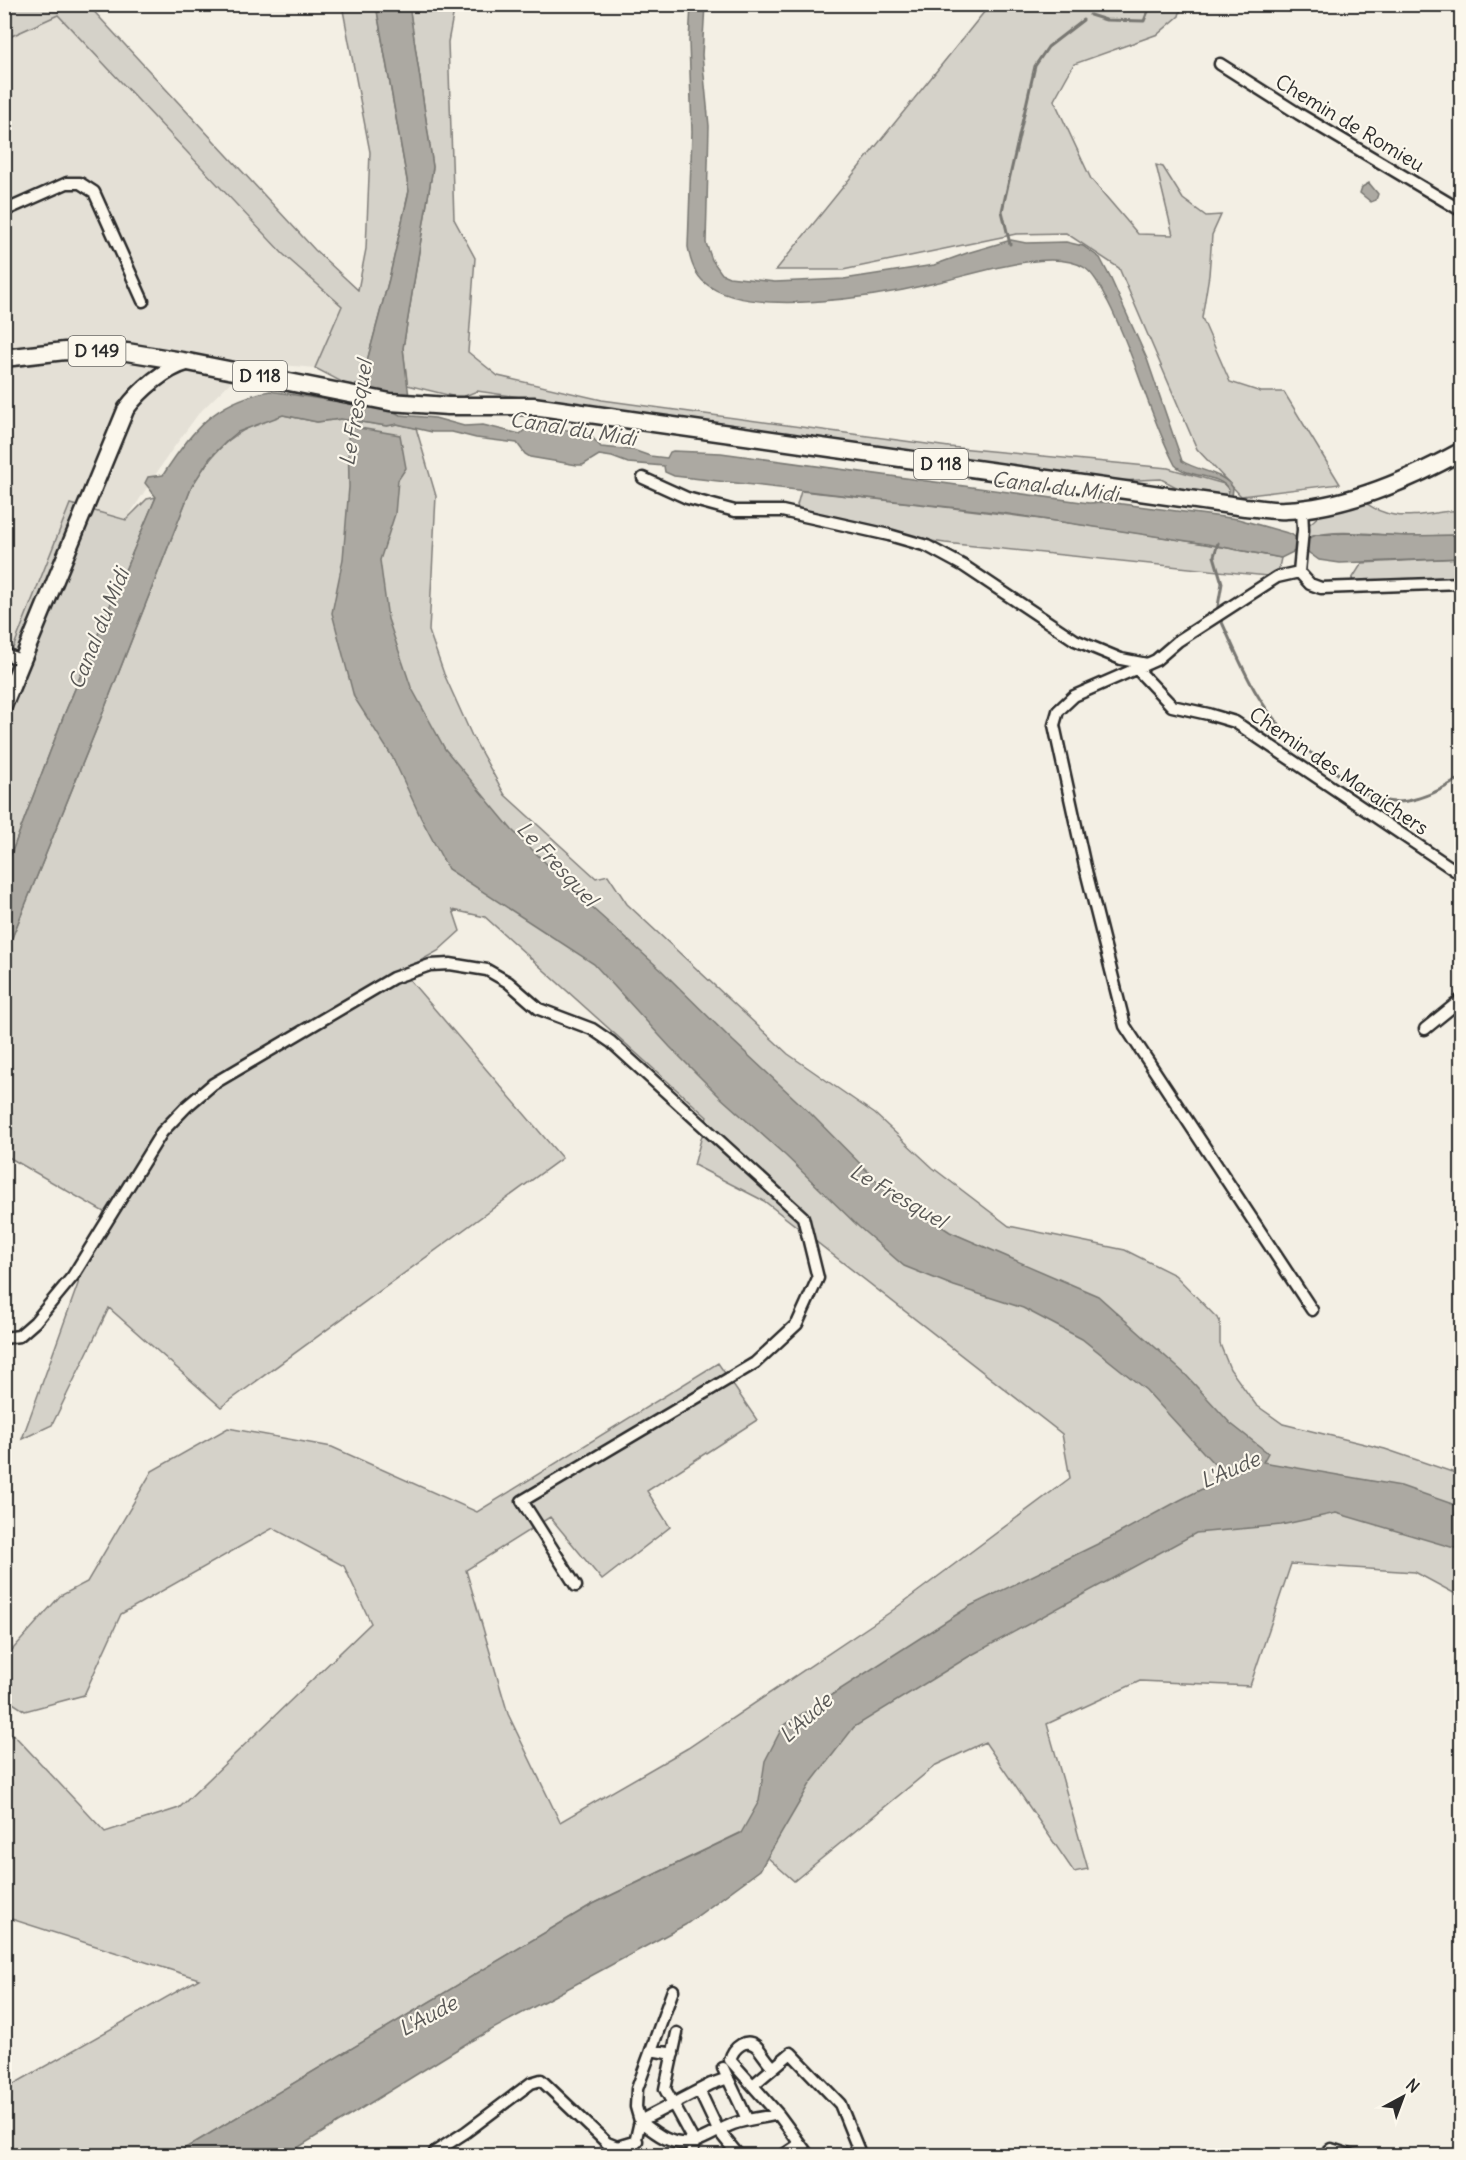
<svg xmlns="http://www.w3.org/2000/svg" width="1466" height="2160" font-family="Delius,sans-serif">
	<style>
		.built { fill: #e4e0d6 }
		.green { fill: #d5d2c9; stroke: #807e7a; stroke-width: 1.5 }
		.water { fill: #aca9a2; stroke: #787772; stroke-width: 1.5 }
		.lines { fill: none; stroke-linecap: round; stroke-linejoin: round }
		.stream { stroke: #787772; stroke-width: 3 }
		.street-casing { stroke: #2b2b2b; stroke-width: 15 }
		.secondary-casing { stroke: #2b2b2b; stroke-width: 20 }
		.primary-casing { stroke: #2b2b2b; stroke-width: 21 }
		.street { stroke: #fbf7ec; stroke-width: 10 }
		.secondary { stroke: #fbf7ec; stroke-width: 15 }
		.primary { stroke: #fbf7ec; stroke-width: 16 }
		.labels { text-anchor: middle; stroke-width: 4.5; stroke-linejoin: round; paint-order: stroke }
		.shield { fill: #fbf7ec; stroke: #696865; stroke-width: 1.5 }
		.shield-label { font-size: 18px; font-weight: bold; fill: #2b2b2b }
		.street-label { font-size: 20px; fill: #2b2b2b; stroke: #fbf7ec }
		.water-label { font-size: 21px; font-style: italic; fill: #585755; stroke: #fbf7ec }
	</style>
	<rect width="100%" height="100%" fill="#f3efe4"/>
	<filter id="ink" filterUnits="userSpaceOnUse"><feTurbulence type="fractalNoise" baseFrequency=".0167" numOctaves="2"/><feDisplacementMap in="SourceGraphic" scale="12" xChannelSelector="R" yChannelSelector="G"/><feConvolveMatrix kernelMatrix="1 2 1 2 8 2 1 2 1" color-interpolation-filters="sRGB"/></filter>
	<g filter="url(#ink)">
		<path class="built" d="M58 15 283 254 342 306 315 368 251 362 199 413 169 454 126 520 70 505 6 667 4 39Z"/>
		<path class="green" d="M1001 4 1182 5 1179 16 1158 34 1074 64 1054 100 1091 179 1138 234 1173 235 1156 165 1163 167 1183 199 1206 216 1221 215 1212 235 1209 275 1202 318 1230 382 1261 392H1284L1340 484 1241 496 1197 449 1119 268 1066 233 1016 234 843 270H776L989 6Z
			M4 5H88L315 250 358 290 366 249 370 152 342 5H376L409 191 389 279 359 391 315 368 342 306 283 254 58 15 5 39Z
			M409 5H455L448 42 454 219 475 258 468 352 498 376 602 400 949 447 1168 468 1224 484 1229 490 1227 497 1184 491 1161 479 1116 481 477 391 460 398 407 385 403 348 433 167Z
			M283 415 317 422 341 419 387 426 397 424 416 428 436 496 429 631 444 674 472 736 505 795 596 878 608 875 627 904 788 1054 875 1114 933 1168 1009 1226 1125 1250 1175 1275 1220 1321V1344L1230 1369 1256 1405 1283 1424 1385 1449 1461 1475V1597L1415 1572 1291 1564 1250 1686 1140 1681 1047 1724 1088 1869 1074 1872 985 1742 936 1765 794 1881 740 1833 591 1905 174 2155H5V2089L199 1979 5 1917V1739L13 1734 105 1832 179 1808 371 1623 344 1566 273 1528 121 1614 84 1695 25 1711 5 1698V1658L60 1596 87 1582 152 1471 228 1428 332 1447 477 1512 718 1363 757 1420 647 1491 670 1527 602 1580 550 1517 466 1570 508 1714 560 1822 688 1748 889 1613 1070 1478 1062 1434 764 1201 694 1165 707 1117 485 917 453 910 460 931 438 951 402 971 562 1158 221 1407 109 1308 52 1425 22 1439 104 1212 5 1155V955L100 720 192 486C217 445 236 428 283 415Z
			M801 491C962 508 1123 527 1281 558L1277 577 945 543 889 535 804 516 797 505Z
			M1354 494C1392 528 1417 513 1461 510V535C1443 535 1423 537 1404 536 1376 535 1336 528 1310 537L1303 530 1322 513Z
			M156 497 64 715 5 870 4 665 6 666 70 504 126 520 147 499Z
			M1461 558V583L1362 586 1352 579 1362 563Z"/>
		<path class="water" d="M376 5H409L433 167 403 348 409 397 359 391 389 279 409 191Z
			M691 5H705L702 55 709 126 706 243 712 260 722 274 729 277 775 282 844 279 934 265 967 253 1011 240 1026 243 1066 242 1083 246 1100 258 1111 279 1147 359 1182 461C1197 471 1224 472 1233 488L1232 498 1227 497 1229 490C1220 473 1189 479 1175 465 1148 413 1135 354 1108 302 1102 291 1096 276 1085 268 1052 246 969 276 931 284 880 296 747 319 705 283 694 274 690 260 688 247L692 132 689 41Z
			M1369 183 1378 194 1376 200 1371 202 1360 193 1362 187Z
			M270 391 390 410 400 415 435 418 464 426 483 425 520 434 529 426 535 425 586 433 591 436 601 447 633 450 650 456 667 458 670 452 673 451 721 453 1089 503 1107 502 1238 519 1291 534 1299 540H1305L1316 535 1346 533 1407 536 1461 535V558L1340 563 1319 560 1305 550H1297L1281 558 1207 544 1002 513 674 476 665 472 664 466 628 463 612 457 599 455 583 465H577L530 457 525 454 517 443 476 438 452 432H432L397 424 387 426 341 419 317 422 283 415 238 432 227 441 210 458 192 486 100 720 5 955V870L64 715 156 497 145 483 148 477 163 475C192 430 215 401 270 391Z
			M348 426 400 435 406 468 398 480 395 514 380 560 388 619 411 687 445 749 512 830 590 906 660 969 733 1041 811 1114 886 1190 950 1232 1098 1296 1185 1374 1230 1423 1268 1453 1263 1462 1401 1486 1461 1507V1550L1336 1513 1281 1525 1196 1533 968 1657 854 1727 810 1784 760 1870 685 1925 469 2042 286 2155H174L591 1905 741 1833 759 1801 765 1761 783 1726 970 1606 1110 1538 1180 1500 1226 1477 1146 1390 1082 1339 1023 1308 954 1286 904 1266 859 1227 786 1156 720 1097 670 1047 594 964 448 869 421 818 393 758 354 697 332 613 343 559 349 487Z"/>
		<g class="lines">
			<path class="stream" d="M1090 15 1106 20 1144 21 1151 4
				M1010 244 1002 211 1035 66 1048 47 1083 20
				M1217 612 1222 583 1214 556 1218 543
				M1220 618C1239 659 1256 705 1290 736 1302 747 1316 757 1330 767 1344 779 1358 791 1375 798 1403 810 1439 792 1462 777"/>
			<g class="street-casing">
				<path id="street" d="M1220 64 1299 114 1462 211
					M4 211 67 183H80L94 192 143 301
					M643 478 687 498 735 511H782L889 535 927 546 964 566 1075 640 1121 659 1147 664 1156 660 1178 641 1277 577 1299 572
					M1302 508 1303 530 1299 572 1310 584 1321 588 1462 583
					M4 653 22 661
					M1147 664 1074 696 1058 711 1054 725 1086 871 1125 1026 1312 1310
					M1136 668 1172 706 1208 714 1235 722 1462 875
					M1425 1029 1462 999
					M4 1338 19 1336 35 1322 73 1276 162 1132 186 1107 213 1084 393 978 430 965 450 964 487 970 508 982 539 1009 592 1029 611 1042 803 1217 818 1278 797 1324 755 1363 522 1501 576 1586
					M677 2033 665 2089 694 2142 692 2156
					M651 2050 673 2054
					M773 2067C767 2061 763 2054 758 2048 747 2035 733 2048 730 2060L778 2114 809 2156
					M723 2068 747 2119
					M728 2078 711 2084 640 2121C655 2133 673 2148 694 2142 707 2138 720 2129 733 2124 747 2119 763 2118 778 2114
					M753 2085 791 2053 840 2104 861 2156
					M699 2090 718 2130 739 2156
					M435 2152 466 2132 531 2083 541 2080 607 2143 617 2147 637 2141
					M632 2156 640 2121 636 2107 637 2089 673 1990
					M782 2156 800 2144
					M1323 2156 1331 2149 1353 2156"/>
			</g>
			<g class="secondary-casing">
				<path id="secondary" d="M4 705 126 409C140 390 165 368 188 362"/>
			</g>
			<g class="primary-casing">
				<path id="primary" d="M4 358 65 351 127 352 188 362 390 402 448 406H533L1245 507C1258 508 1273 511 1286 510 1345 508 1411 479 1462 451"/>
			</g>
			<use href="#street" class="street"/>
			<use href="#secondary" class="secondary"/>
			<use href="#primary" class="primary"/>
		</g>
	</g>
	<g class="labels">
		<g class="shield">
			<rect x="68.5" y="336" width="57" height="30" rx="4.5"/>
			<rect x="233" y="361" width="54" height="30" rx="4.5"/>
			<rect x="914" y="449" width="54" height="30" rx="4.5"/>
		</g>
		<g class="shield-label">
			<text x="97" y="357">D 149</text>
			<text x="260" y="382">D 118</text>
			<text x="941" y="470">D 118</text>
		</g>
		<g class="street-label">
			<text transform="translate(1350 123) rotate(31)" y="7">Chemin de Romieu</text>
			<text transform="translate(1339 771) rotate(34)" y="7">Chemin des Maraichers</text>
		</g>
		<g class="water-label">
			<text transform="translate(356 413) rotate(-80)" y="7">Le Fresquel</text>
			<text transform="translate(573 429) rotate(9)" y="7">Canal du Midi</text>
			<text transform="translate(1055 487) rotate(7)" y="7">Canal du Midi</text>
			<text transform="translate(99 629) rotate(-68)" y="7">Canal du Midi</text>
			<text transform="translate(557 864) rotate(47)" y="7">Le Fresquel</text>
			<text transform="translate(898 1196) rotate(30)" y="7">Le Fresquel</text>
			<text transform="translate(1230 1470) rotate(-23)" y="7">L'Aude</text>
			<text transform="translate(806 1718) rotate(-42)" y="7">L'Aude</text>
			<text transform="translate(428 2016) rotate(-28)" y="7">L'Aude</text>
		</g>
	</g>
	<rect width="1466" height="2160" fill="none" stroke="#fbf7ec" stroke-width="24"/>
	<rect x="12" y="12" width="1442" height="2136" fill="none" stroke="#2b2b2b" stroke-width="2" filter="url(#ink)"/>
	<g transform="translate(1403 2097) rotate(41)" stroke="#fbf7ec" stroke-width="4.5" paint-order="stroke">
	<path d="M0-4.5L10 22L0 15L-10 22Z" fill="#2b2b2b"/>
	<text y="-9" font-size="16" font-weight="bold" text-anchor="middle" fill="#2b2b2b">N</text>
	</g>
</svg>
